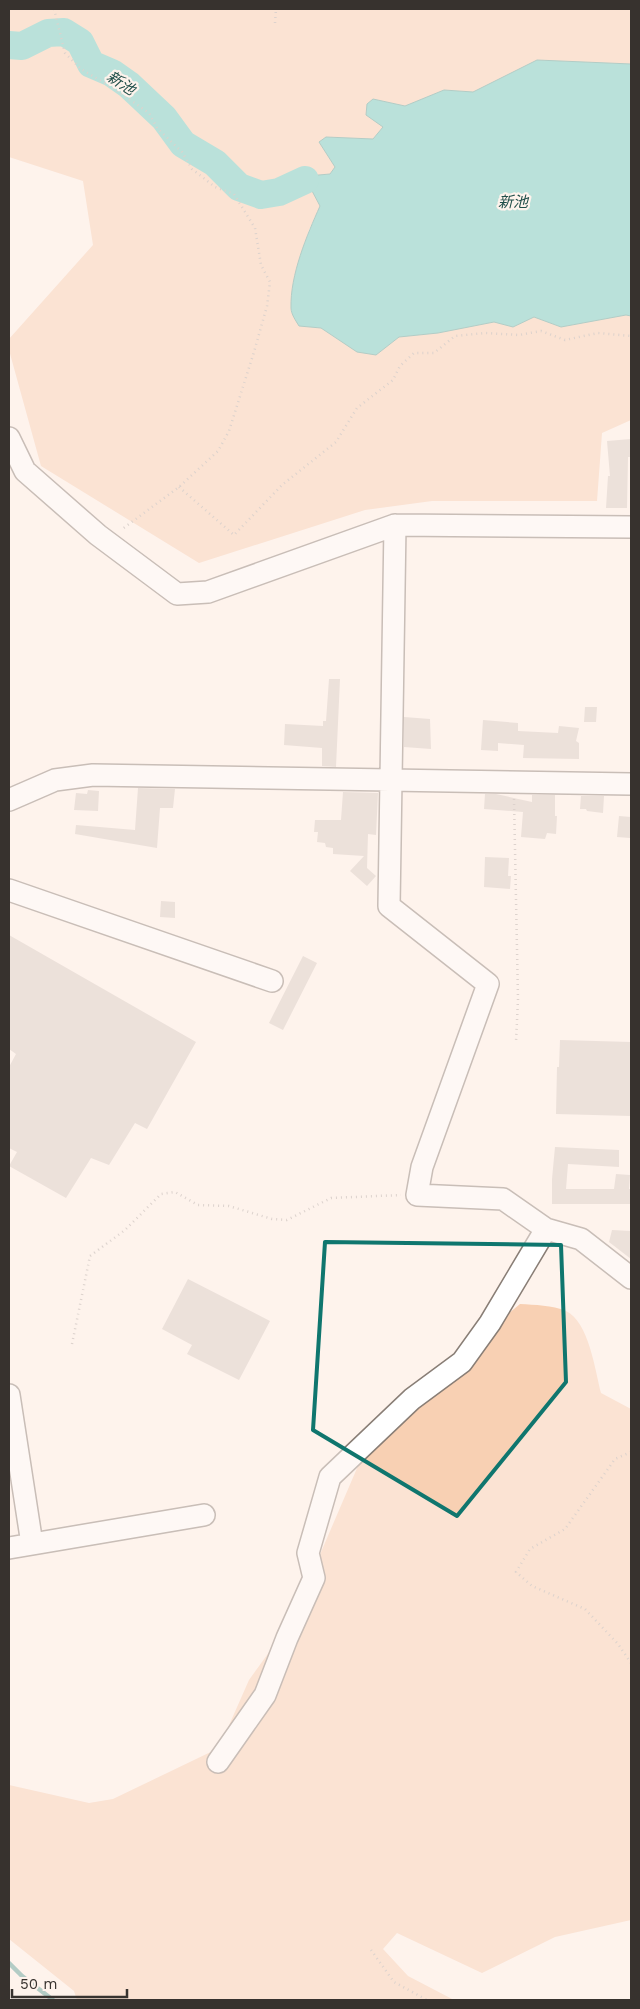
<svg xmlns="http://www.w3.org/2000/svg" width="640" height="2009" font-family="'Work Sans','Noto Sans JP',sans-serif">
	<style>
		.green { fill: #f8d0b3 }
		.water { fill: #68cdc3; stroke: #599e96 }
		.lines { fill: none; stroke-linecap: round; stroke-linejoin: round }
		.stream { stroke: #599e96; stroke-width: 4.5 }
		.river { stroke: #68cdc3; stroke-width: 28 }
		.building { fill: #d8ccc3 }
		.minor-casing { stroke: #897e76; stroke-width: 24 }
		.path { stroke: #b5aca6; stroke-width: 2.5; stroke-dasharray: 1 4; stroke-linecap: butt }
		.minor { stroke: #fff; stroke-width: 21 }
		.marked { fill: none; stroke: #0f766e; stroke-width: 4; stroke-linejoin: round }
		.labels { text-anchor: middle; stroke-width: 4.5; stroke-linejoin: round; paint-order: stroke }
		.water-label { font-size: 15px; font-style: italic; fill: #204e49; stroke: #fef3ec }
	</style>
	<rect width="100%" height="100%" fill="#fef3ec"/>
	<path class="green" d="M9 9H631V64L537 60 473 92 444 90 405 106 373 99 383 127 373 139 326 137 319 142 335 167 330 174 296 177 311 189 320 206 309 230 295 277 291 310 299 326 321 328 337 339 376 355 399 337 438 333 494 322 513 327 534 317 561 327 626 315 631 316V420L602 433 597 501H432L365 510 199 563 41 466 9 350V339L93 245 83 181 9 157Z
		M520 1304C535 1305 552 1305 566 1311 589 1322 595 1370 601 1393L631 1409V1920L555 1937 482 1973 397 1933 383 1949 408 1976 454 2000H77L74 1991 9 1939V1785L89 1803 113 1799 219 1748 249 1680 291 1622 376 1424Z"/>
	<path class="water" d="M537 60 631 64V316L626 315 561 327 534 317 513 327 494 322 438 333 399 337 376 355 357 352 321 328 299 326C296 321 291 314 291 308 290 275 307 235 320 206L311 189 271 201 270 186 296 177 330 174 335 167 319 142 326 137 373 139 383 127 366 115 367 104 373 99 405 106 444 90 473 92Z"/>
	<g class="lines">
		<path class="stream" d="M9 1963 22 1976 53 2000"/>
		<path class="river" d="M9 45 22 46 48 33 64 32 80 42 91 64 112 73 129 85 164 118 183 144 215 163 239 187 261 195 279 192 305 180"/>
	</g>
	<path class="building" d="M631 439V457H628L627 508H606L608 476H610L607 441Z
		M329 679H340L336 767 322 766V748L284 745 285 724 323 726V721H326Z
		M585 707H597L596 722H584Z
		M404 717 430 719 431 749 404 747Z
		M483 720 518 723V731L558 733 559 726 579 728 576 741 579 743V759L523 758 524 745 498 743V751L481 750Z
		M138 788 175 789 173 808H160L157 848 75 834 76 825 135 830Z
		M88 790 99 791 98 811 74 810 76 793 87 794Z
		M343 792 378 793 376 835 368 834 367 868 376 876 367 886 350 871 364 856 333 854V848L326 847 325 843 317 842 318 832H314L315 820H341Z
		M485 794H496L532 802V795H555V816H557L556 834 547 833 545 839 521 837 523 812 484 809Z
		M581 796H604L603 813 587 811 586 809H580Z
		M619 816 631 817 630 838 617 837Z
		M485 857 509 858 508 876H511L510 889 484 887Z
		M161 901 175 902V918L160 917Z
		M9 935 196 1042 147 1129 135 1123 109 1165 91 1158 66 1198 9 1166 17 1152 9 1148V1067L16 1054 9 1049Z
		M303 956 317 963 283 1030 269 1023Z
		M560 1040 631 1042V1116L556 1114 557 1067H559Z
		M555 1147 619 1150V1167L568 1164 566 1189H614L616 1174 630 1175 629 1189H631V1204H552V1179Z
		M612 1230 631 1231V1259L609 1242Z
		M188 1279 270 1321 239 1380 187 1354 192 1345 162 1329Z"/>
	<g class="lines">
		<g class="minor-casing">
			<path id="minor" d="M9 438 25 471 98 535 177 594 208 592 395 525 631 527
				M395 525 389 906 488 984 422 1167 417 1195 503 1199 546 1229 581 1239 631 1278
				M9 800 55 780 93 775 631 784
				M9 890 272 981
				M9 1395 32 1544
				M9 1548 204 1515
				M218 1762 265 1695 287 1638 314 1578 308 1553 330 1477 412 1399 462 1362 490 1323 546 1229"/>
		</g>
		<path class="path" d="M54 9 65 53 81 69 116 90 149 113 157 128 182 152 192 169 215 187 234 194 255 228 261 265 270 282 267 306 254 352 229 431 218 451 179 487 121 530
			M275 23 276 9
			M179 487 234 535 282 485 336 442 357 408 393 380 400 366 414 353H434L455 336 485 333 519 335 541 331 565 340 598 333 631 336
			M514 799 518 999 516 1042
			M72 1344 90 1256 125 1230 161 1194 175 1192 198 1205 229 1206 272 1219 287 1220 331 1198 401 1195
			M631 1452 615 1459 565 1529 530 1549 516 1572 532 1586 585 1609 618 1644 631 1663
			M371 1950 394 1982 427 2000"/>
		<use href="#minor" class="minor"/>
	</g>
	<path d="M0 0H640V2009H0ZM325 1242 561 1245 566 1382 457 1516 313 1430Z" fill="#fef3ec" fill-opacity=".55" fill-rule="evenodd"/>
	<path class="marked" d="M325 1242 561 1245 566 1382 457 1516 313 1430Z"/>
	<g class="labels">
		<g class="water-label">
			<text transform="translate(121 83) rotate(33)" y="5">新池</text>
			<text x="513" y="207">新池</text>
		</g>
	</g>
	<rect width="640" height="2009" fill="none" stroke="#37322e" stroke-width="20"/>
	<path d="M12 1989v8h115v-8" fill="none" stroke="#37322e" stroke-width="2.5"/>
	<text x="20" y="1989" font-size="15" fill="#37322e" stroke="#fef3ec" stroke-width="4" paint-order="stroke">50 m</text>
</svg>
